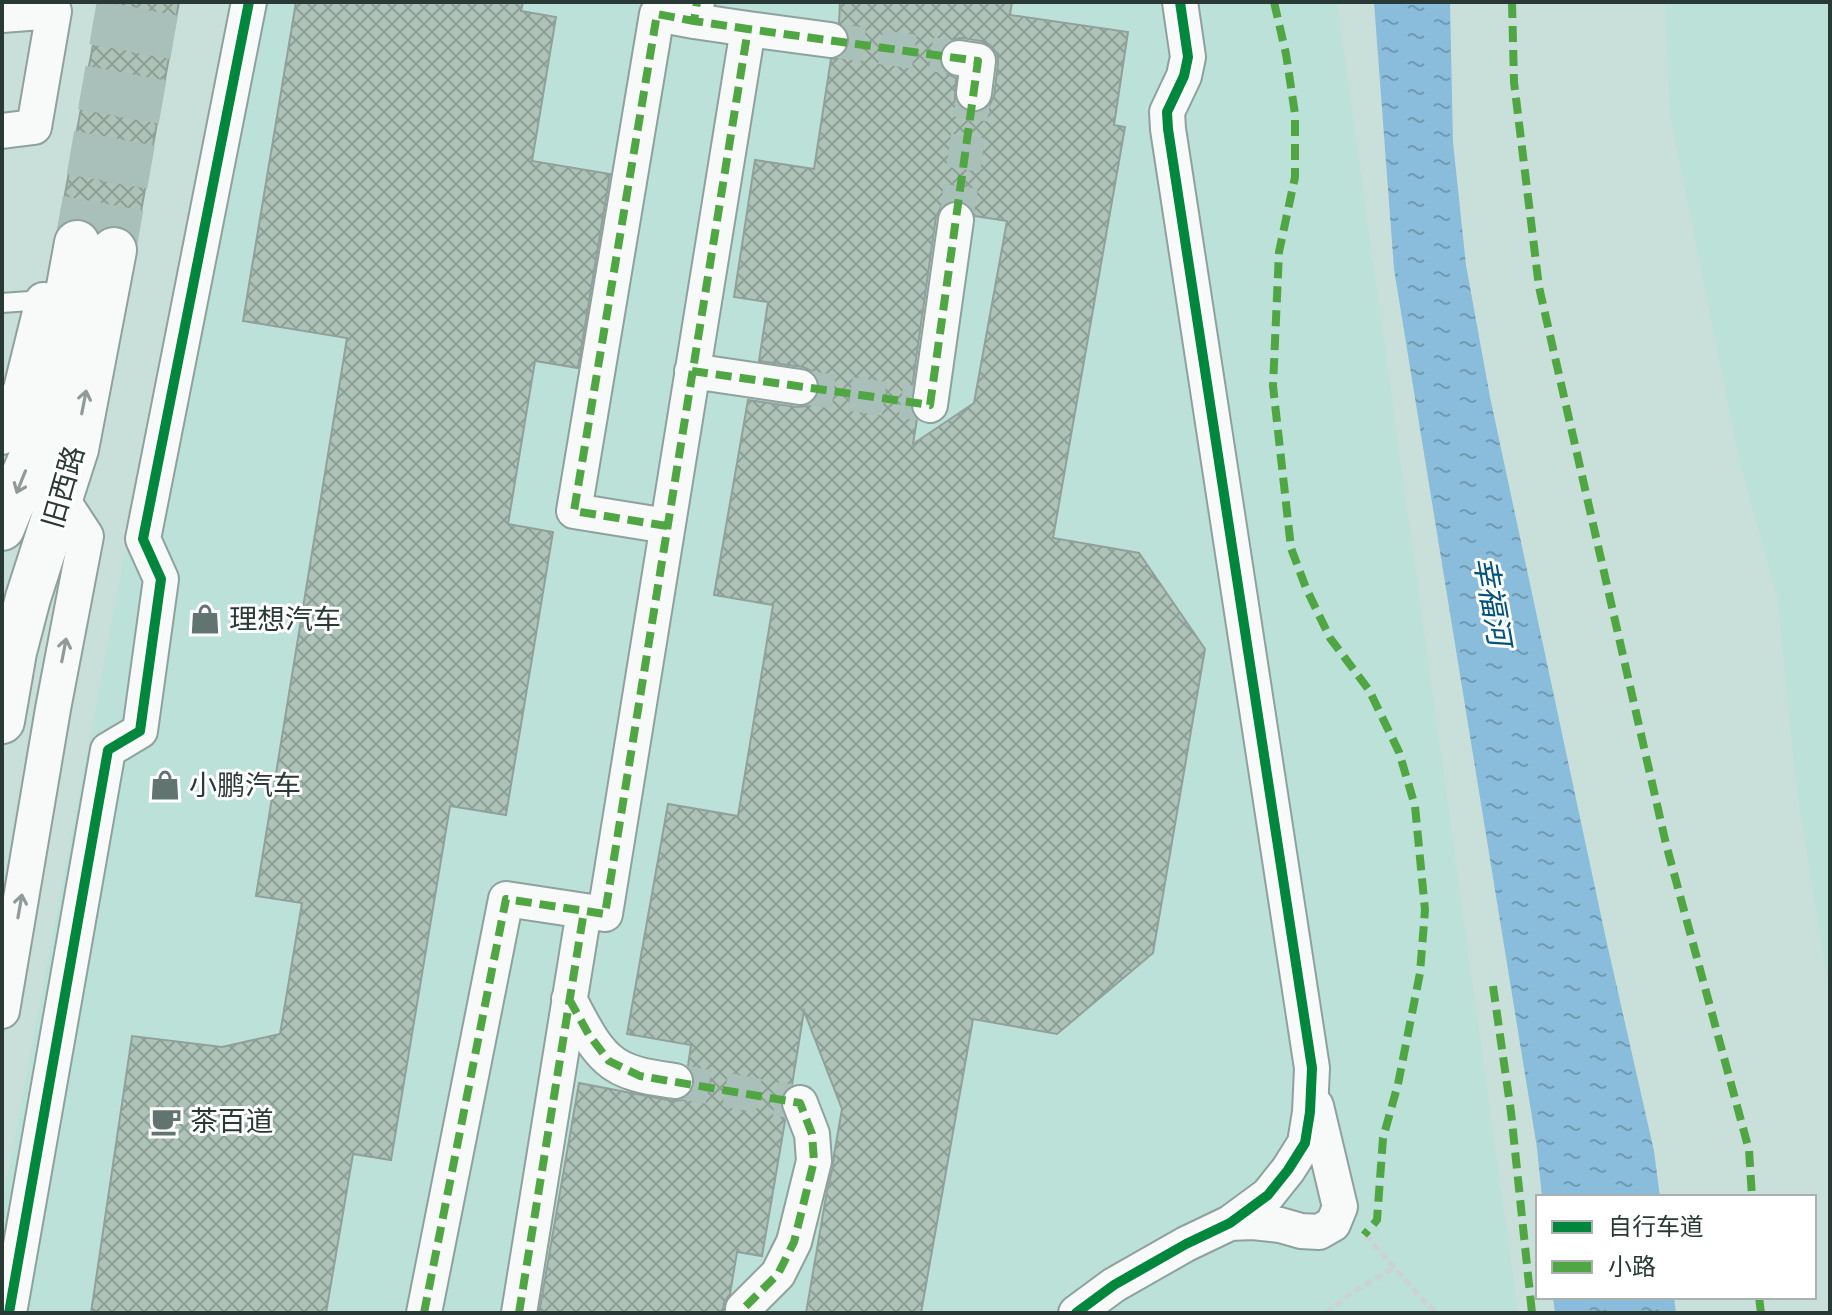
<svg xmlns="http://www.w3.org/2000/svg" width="1832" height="1315" font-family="Montserrat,'Noto Sans SC',sans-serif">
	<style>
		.built { fill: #bbe1d8 }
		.water { fill: url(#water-ripples) }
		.building { fill: url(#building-cross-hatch); stroke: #91a09a; stroke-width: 2; fill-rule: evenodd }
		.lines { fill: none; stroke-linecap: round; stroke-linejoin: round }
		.street-tunnel { stroke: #a9bfb9; stroke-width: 34; stroke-dasharray: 34 17; stroke-linecap: butt }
		.secondary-tunnel { stroke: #a9bfb9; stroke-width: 44; stroke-dasharray: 44 22; stroke-linecap: butt }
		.lane-casing { stroke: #8fa19c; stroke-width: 22 }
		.street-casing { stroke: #8fa19c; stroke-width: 38 }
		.secondary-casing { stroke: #8fa19c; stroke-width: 48 }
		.path { stroke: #ccd2d1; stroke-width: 5; stroke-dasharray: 8 4; stroke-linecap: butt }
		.lane { stroke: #f7faf9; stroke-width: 18 }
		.street { stroke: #f7faf9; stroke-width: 34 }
		.secondary { stroke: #f7faf9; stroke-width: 44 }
		.quiet { stroke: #51a644; stroke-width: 8; stroke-dasharray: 16 8; stroke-linecap: butt }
		.cycleway-casing { stroke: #fff; stroke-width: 15 }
		.cycleway { stroke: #00873e; stroke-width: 10 }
		.oneway { stroke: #909a98 }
		.labels { text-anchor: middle; stroke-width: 6; stroke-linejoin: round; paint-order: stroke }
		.street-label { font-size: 28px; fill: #293a36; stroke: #fff }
		.poi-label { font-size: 28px; fill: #293a36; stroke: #fff; text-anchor: start }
		.water-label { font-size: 30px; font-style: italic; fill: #00527d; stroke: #fff }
	</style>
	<defs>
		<pattern id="water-ripples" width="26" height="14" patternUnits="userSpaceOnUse" patternTransform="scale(2)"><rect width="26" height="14" fill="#8abddb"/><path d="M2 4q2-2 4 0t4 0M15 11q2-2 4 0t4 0" fill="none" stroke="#719bb2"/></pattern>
		<pattern id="building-cross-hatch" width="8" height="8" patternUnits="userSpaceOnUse" patternTransform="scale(2)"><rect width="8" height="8" fill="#adc3b7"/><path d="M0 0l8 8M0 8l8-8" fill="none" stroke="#8d9f96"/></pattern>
	</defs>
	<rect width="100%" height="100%" fill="#c9e0da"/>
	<path class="built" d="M229 2H1337L1518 1313H2V1204Z
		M1665 2H1830V997L1796 783 1778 600 1740 462 1670 114Z"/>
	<path class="water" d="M1374 2H1450L1453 142 1466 265 1490 397 1606 939 1654 1151 1660 1197H1542L1537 1148 1394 269Z
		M1553 1297H1674L1676 1313H1555Z"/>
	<path class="building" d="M101 2H179L136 239 130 231 119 226H107L98 231 93 224 81 218 69 219 59 226Z
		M296 2H523L521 11 556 17 532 161 610 174 578 368 535 361 508 524 553 532 506 815 450 806 391 1160 353 1154 326 1313H91L132 1036 222 1047 280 1034 302 903 256 896 347 338 243 321Z
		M840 2H1012L1010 15 1128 32 1114 125 1125 127 1053 538 1139 553 1205 649 1153 953 1057 1034 973 1019 921 1313H806L827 1191 833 1166 834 1155 842 1109 804 1011 792 1085 784 1091 780 1099 781 1109 785 1121 762 1256 737 1252 730 1294 724 1302 723 1313H539L579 1083 673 1101 682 1100 690 1094 695 1085 694 1074 688 1066 691 1045 627 1034 668 804 738 816 773 605 714 595 748 400 797 407 807 406 816 399 820 389 818 379 812 371 803 367 759 361 768 302 734 297 755 160 814 169 831 59 838 58 845 53 850 43 848 32 839 23ZM962 38 981 41 990 45 997 54 998 63 994 96 989 106 981 112 971 113 961 108 955 100 956 78 946 73 940 64 939 54 944 45 953 39ZM958 200 969 205 975 216 1007 221 974 403 913 444 917 419 911 412 910 402 936 217 941 207 948 202Z"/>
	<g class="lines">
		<path class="street-tunnel" d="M830 40 959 58
			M956 220 974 93
			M800 387 930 405
			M675 1081 800 1103"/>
		<path class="secondary-tunnel" d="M77 243 119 2
			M114 250 158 2"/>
		<g class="lane-casing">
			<path id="lane" d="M2 303 43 300"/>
		</g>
		<g class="street-casing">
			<path id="street" d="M2 15 54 11 34 127 2 131
				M748 29 830 40
				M959 58 978 61 974 93
				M692 371 800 387
				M930 405 956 220
				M2 437 21 389 43 300 66 302
				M667 526 574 511 657 14 694 21
				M569 999C580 1019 591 1044 608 1059 625 1075 654 1078 675 1081
				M2 1011 53 709 86 536 61 498
				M1230 1223 1253 1222 1280 1225 1301 1231 1319 1232 1333 1224 1340 1207 1316 1106
				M9 1313 108 750 140 731 161 579 143 539 249 2
				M424 1313 506 899 605 914 748 29 694 21 697 2
				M519 1313 584 911
				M743 1313V1309L778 1274 794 1242 814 1161 812 1134 800 1103
				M1076 1313 1114 1285 1186 1244 1230 1223 1268 1195 1288 1170 1305 1143 1310 1112 1312 1068 1168 129 1167 112 1184 76 1188 57 1180 2"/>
		</g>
		<g class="secondary-casing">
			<path id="secondary" d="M2 528 38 441 49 396 77 243
				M2 721 14 652 28 598 76 449 114 250"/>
		</g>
		<path class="path" d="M1365 1235 1435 1313
			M1326 1313 1353 1292 1394 1268"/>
		<use href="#lane" class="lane"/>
		<use href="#street" class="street"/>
		<use href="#secondary" class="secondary"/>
		<path class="quiet" d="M1274 2 1286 54 1295 114V177L1279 252 1273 386 1291 548 1306 588 1330 638 1369 690 1399 752 1415 806 1425 910 1420 973 1398 1084 1383 1138 1377 1220 1364 1235
			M1512 2 1514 82 1539 287 1666 844 1749 1150 1752 1197
			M692 371 930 405 978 61 748 29
			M667 526 574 511 657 14 694 21
			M1493 986 1511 1112 1532 1313
			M569 999 589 1035 609 1061 640 1076 800 1103 812 1134 814 1161 794 1242 778 1274 743 1309V1313
			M1759 1297 1761 1313
			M424 1313 506 899 605 914 748 29 694 21 697 2
			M519 1313 584 911"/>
		<g class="cycleway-casing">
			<path id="cycleway" d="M9 1313 108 750 140 731 161 579 143 539 249 2
				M1076 1313 1114 1285 1186 1244 1230 1223 1268 1195 1288 1170 1305 1143 1310 1112 1312 1068 1168 129 1167 112 1184 76 1188 57 1180 2"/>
		</g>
		<use href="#cycleway" class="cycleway"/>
	</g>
	<defs><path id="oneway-shaft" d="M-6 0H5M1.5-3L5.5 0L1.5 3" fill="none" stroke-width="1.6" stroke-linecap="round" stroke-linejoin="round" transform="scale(2)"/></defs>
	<g class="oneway">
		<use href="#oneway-shaft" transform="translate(84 402) rotate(-79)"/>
		<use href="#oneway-shaft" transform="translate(21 482) rotate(112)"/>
		<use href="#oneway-shaft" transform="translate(64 650) rotate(-79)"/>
		<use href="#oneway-shaft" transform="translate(20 906) rotate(-80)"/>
	</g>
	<defs>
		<g id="shop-bare" transform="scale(2.4)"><path d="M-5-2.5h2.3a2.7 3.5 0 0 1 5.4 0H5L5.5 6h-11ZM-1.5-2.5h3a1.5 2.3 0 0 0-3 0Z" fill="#61746f" stroke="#fff" stroke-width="2.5" paint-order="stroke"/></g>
		<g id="cafe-bare" transform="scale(2.4)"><path d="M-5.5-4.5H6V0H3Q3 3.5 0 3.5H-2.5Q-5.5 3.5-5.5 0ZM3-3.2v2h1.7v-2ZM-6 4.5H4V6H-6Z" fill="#61746f" stroke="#fff" stroke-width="2.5" paint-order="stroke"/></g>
	</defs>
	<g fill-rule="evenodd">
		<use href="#shop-bare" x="205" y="619"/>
		<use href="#shop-bare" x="165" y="785"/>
		<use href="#cafe-bare" x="166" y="1121"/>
	</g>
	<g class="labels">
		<g class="street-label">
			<text transform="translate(63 487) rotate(-74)" y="10">旧西路</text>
		</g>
		<g class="poi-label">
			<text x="229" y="629">理想汽车</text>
			<text x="189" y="795">小鹏汽车</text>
			<text x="190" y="1131">茶百道</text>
		</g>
		<g class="water-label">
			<text transform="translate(1492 601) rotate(80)" y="10">幸福河</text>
		</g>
	</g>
	<rect width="1832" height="1315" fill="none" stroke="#293a36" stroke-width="8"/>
	<rect x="1536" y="1195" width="280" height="104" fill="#ffffff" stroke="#a9b0af" stroke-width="2"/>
	<rect x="1552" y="1221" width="40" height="12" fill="#00873e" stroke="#a9b0af" stroke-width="2"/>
	<text x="1608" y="1235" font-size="24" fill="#293a36">自行车道</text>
	<rect x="1552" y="1261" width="40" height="12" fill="#51a644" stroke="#a9b0af" stroke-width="2"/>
	<text x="1608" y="1275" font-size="24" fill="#293a36">小路</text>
</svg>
